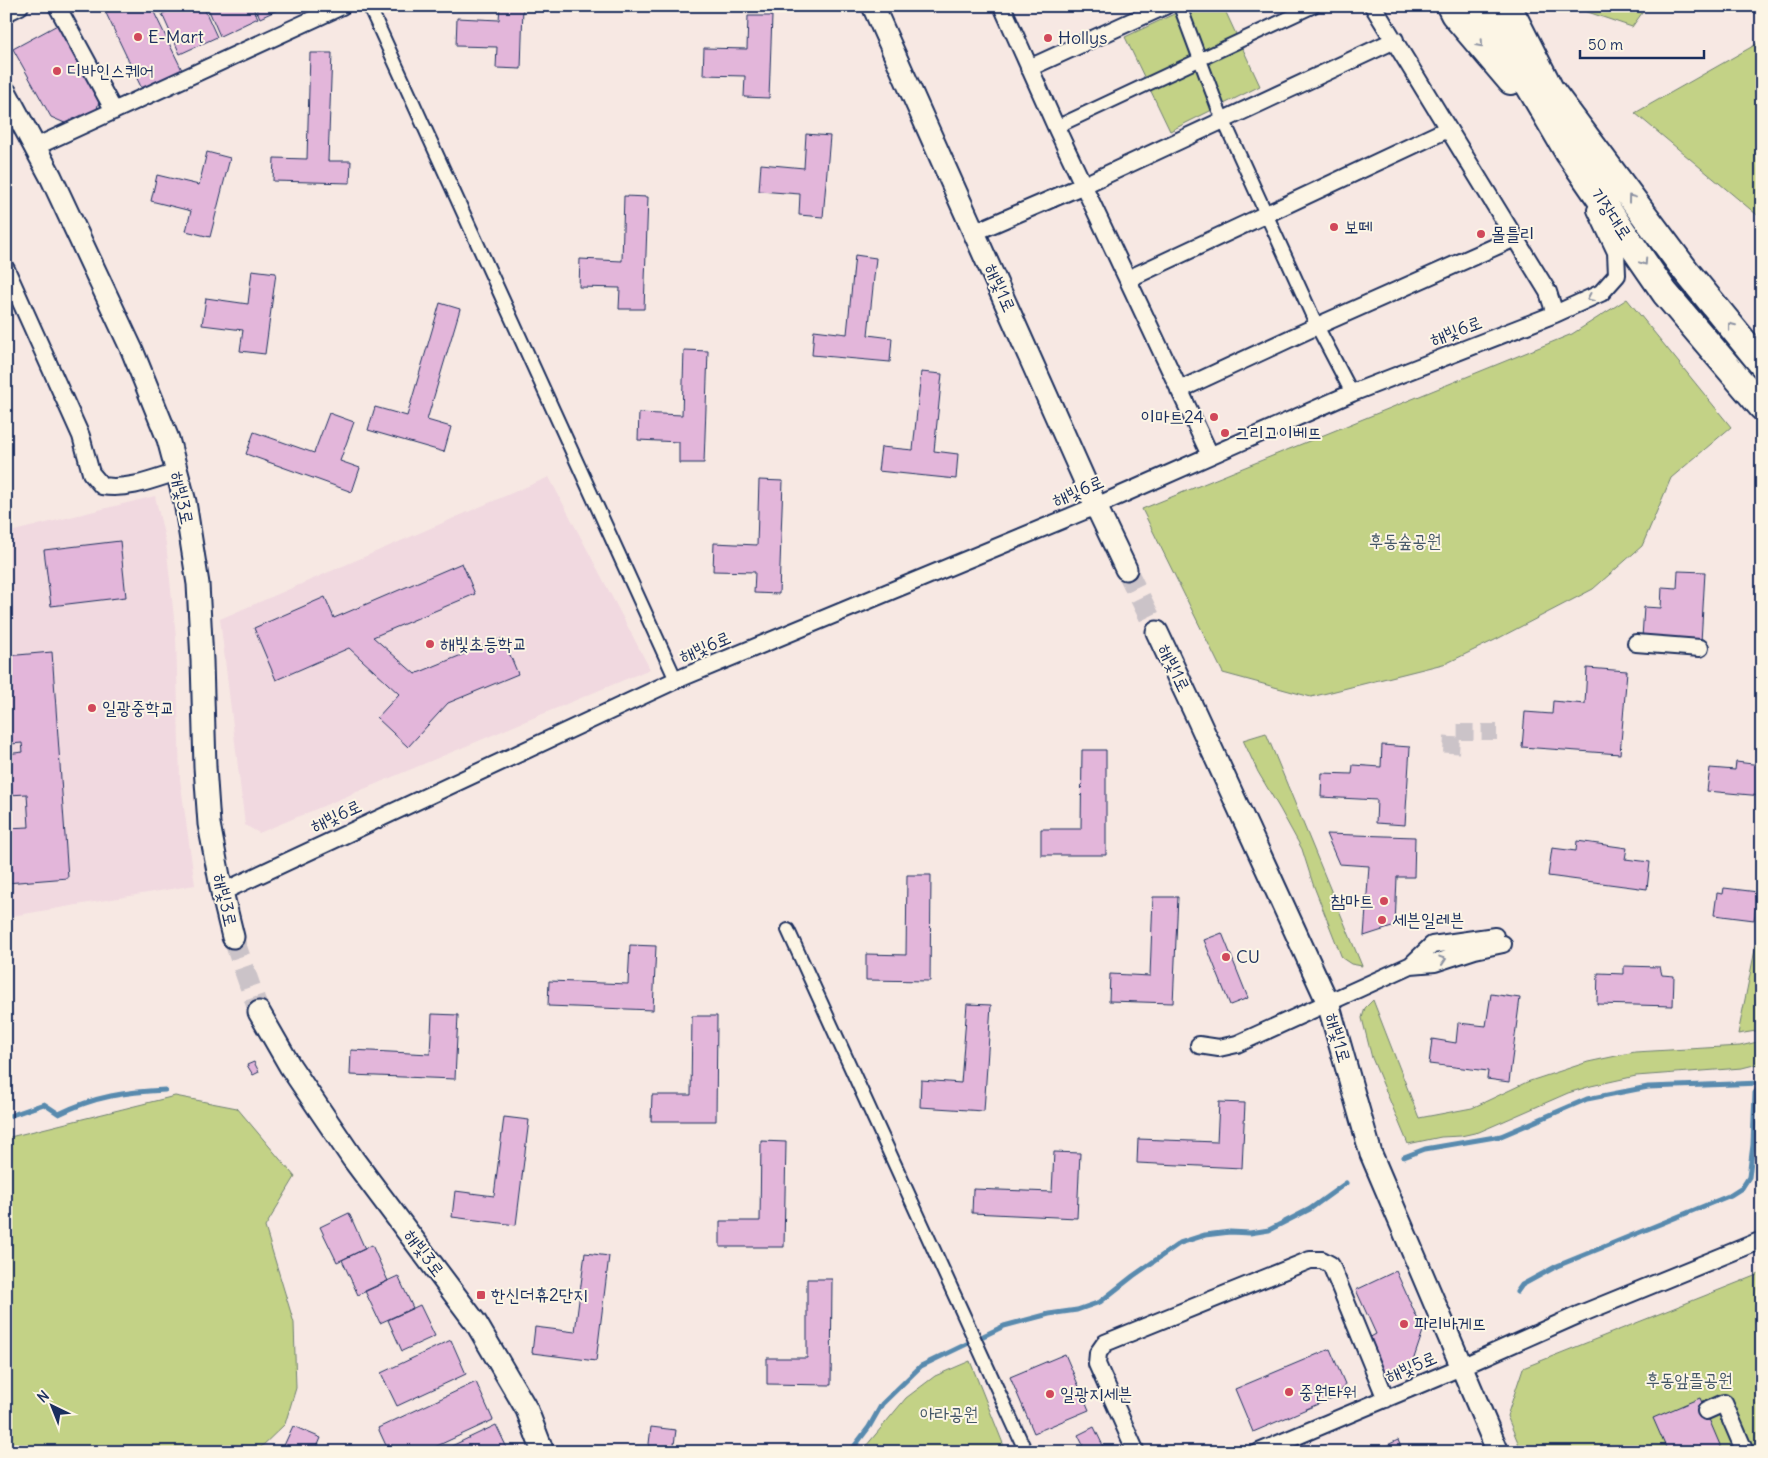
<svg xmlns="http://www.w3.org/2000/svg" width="1768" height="1458" font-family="Delius,'Poor Story',sans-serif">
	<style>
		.built { fill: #f1d9e0 }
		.green { fill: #c3d286; stroke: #6f8072 }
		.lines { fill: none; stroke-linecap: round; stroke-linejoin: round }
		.stream { stroke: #598aae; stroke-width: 5 }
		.building { fill: #e3b6da; stroke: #1b2f5e }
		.minor-tunnel { stroke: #cbc3c8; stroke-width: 16; stroke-dasharray: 16 8; stroke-linecap: butt }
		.tertiary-tunnel { stroke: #cbc3c8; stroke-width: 21; stroke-dasharray: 21 11; stroke-linecap: butt }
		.pedestrian-casing { stroke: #1b2f5e; stroke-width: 16 }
		.minor-casing { stroke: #1b2f5e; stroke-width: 20 }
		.tertiary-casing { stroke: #1b2f5e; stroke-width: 25 }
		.primary-casing { stroke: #1b2f5e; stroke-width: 30 }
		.pedestrian { stroke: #fcf5e5; stroke-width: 12 }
		.minor { stroke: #fcf5e5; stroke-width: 16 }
		.tertiary { stroke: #fcf5e5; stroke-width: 21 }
		.primary { stroke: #fcf5e5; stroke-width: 26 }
		.oneway { stroke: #8c92a2 }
		.poi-dot { fill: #d1495b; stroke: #fcf5e5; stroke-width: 2 }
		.labels { text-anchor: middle; stroke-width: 4; stroke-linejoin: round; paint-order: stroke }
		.poi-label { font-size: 18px; fill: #1b2f5e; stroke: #fcf5e5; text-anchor: start }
		.street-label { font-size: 18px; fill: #1b2f5e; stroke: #fcf5e5 }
		.park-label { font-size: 18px; fill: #455868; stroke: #fcf5e5 }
	</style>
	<rect width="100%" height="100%" fill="#f7e8e3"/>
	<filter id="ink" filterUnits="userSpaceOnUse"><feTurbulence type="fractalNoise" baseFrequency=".02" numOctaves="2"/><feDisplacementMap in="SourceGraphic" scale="10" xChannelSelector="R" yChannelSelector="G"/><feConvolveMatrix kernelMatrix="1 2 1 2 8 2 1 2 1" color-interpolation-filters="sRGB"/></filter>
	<g filter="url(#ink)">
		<path class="built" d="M549 477 650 669 259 833 245 825 220 619Z
			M155 496 166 543 176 637 180 779 195 885 6 917V533Z"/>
		<path class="green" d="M1191 6H1223L1260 86 1170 131 1125 37Z
			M1570 6H1647L1632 27Z
			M1762 41V219L1635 113Z
			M1627 299 1731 427 1671 478 1642 546 1593 589 1497 639 1447 663 1311 697 1223 673 1142 509 1572 334Z
			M1266 733 1362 966 1351 964 1342 958 1313 884 1302 849 1280 809 1258 772 1243 740Z
			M1762 913V1030L1738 1034 1759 930Z
			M1373 1000 1419 1118 1472 1108 1527 1082 1588 1062 1635 1052 1740 1046 1762 1041V1063L1742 1068 1636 1076 1591 1086 1568 1093 1479 1132 1461 1136 1441 1137 1408 1144 1372 1058 1362 1018 1365 1008Z
			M175 1096 237 1108 295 1177 265 1227 294 1323 296 1388 285 1424 256 1452H6V1135L10 1137Z
			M1762 1273V1452H1522L1507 1416 1523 1368Z
			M970 1361 1004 1446 992 1452H861L906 1398 935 1376Z"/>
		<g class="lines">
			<path class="stream" d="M6 1115 9 1116 44 1104 59 1114C96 1096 125 1092 165 1090
				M1404 1157 1425 1149 1501 1136 1587 1099 1648 1087 1762 1083
				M1517 1292 1522 1285 1557 1266 1731 1195 1742 1188 1749 1177 1753 1145 1755 1093 1762 1085
				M850 1452 869 1427 882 1404 921 1366 1004 1326 1049 1314 1077 1310 1100 1302 1133 1276 1180 1243 1205 1235 1230 1232 1250 1233 1269 1230 1310 1209 1346 1183"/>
		</g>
		<path class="building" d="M112 6H151L182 70 142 89 105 11 112 8Z
			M179 6H203L217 37 180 54 162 14Z
			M207 6H252L258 18 220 36Z
			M255 6H286L260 18Z
			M500 6H523L521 69 496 68 497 47 456 46 457 18 499 20Z
			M748 16H772L769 98 744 97 745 76 703 75 704 48 747 49Z
			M61 23 101 93 97 109 67 124 51 117 13 49Z
			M310 53H332L328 161H351L350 183 273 181 274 158 307 159Z
			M806 134 830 136 823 217 799 215 800 194 759 191 761 164 804 168Z
			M207 152 230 158 210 237 186 231 191 211 151 201 157 175 199 185Z
			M624 196 648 197 644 309H619L620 288 579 287 580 259 622 261Z
			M855 255 876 258 868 335 892 338 890 362 812 355 814 330 847 334Z
			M252 270 276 273 265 354 240 351 243 330 202 325 206 298 248 304Z
			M440 303 460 309 427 420 451 427 444 452 368 430 375 407 407 416Z
			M684 350 708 351 704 463H679V442L638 440 639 413 682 415Z
			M921 372 942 374 934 451 958 454 956 479 878 471 881 447 913 450Z
			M329 413 354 422 340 461 360 468 352 492 246 454 254 432 314 453Z
			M759 480 783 481 779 594 754 593 755 572 713 571 714 543 757 545Z
			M120 541 126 597 51 606 44 550Z
			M462 563 475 594 373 637 415 674 503 638 518 674 448 703 408 747 377 718 399 694 349 648 276 680 254 628 325 597 334 618Z
			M1678 571 1705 572 1701 642 1642 638 1644 607 1661 608 1662 587 1677 588Z
			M52 652 68 878 6 883V828L29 827 27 794 8 795 6 754 23 752 22 743 11 744 9 717H6V656Z
			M1587 668 1627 671 1620 754 1522 747 1525 712 1552 714 1553 701 1585 704Z
			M1382 745 1410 747 1405 825 1376 823 1377 800 1321 797 1322 773 1352 774 1353 765 1381 767Z
			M1082 750H1106V855H1041V829H1081Z
			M1736 762 1761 765 1760 773H1762V796L1707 791 1710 768 1735 770Z
			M1326 834 1415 837 1414 877H1397L1395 926 1364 936 1369 866 1339 864Z
			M1577 841 1627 848 1625 859 1650 862 1647 889 1548 876 1552 848 1576 851Z
			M907 875H931L930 981 866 980V954L906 955Z
			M1724 888 1758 892 1754 920 1714 915 1717 893 1723 894Z
			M1153 897H1178L1173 1003 1109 1001 1110 974 1150 976Z
			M1222 933 1248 998 1230 1005 1204 940Z
			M630 945 656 946 653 1010 548 1006 549 981 628 984Z
			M1624 966 1660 967 1662 975 1674 976 1673 1006 1597 1004 1598 973 1624 974Z
			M1491 994 1520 998 1509 1082 1487 1079 1488 1071 1429 1064 1432 1039 1456 1043 1458 1023 1486 1026Z
			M967 1004 991 1005 984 1111 920 1107 921 1080 961 1083Z
			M432 1014 458 1015 455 1079 350 1075 351 1050 430 1054Z
			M692 1016H717L716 1121H651L652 1095H691Z
			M254 1062 259 1072 253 1075 247 1065Z
			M1219 1102 1245 1103 1242 1168 1137 1163 1138 1139 1217 1142Z
			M504 1117 529 1120 516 1225 452 1217 455 1191 494 1196Z
			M761 1141 786 1142 784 1247H720V1221H760Z
			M1054 1152 1080 1153 1077 1218 972 1213 973 1189 1052 1192Z
			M349 1213 365 1249 337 1262 320 1227Z
			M372 1245 388 1281 358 1295 342 1260Z
			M585 1253 609 1256 596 1361 532 1353 535 1327 575 1332Z
			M1396 1271 1423 1331 1412 1364 1384 1377 1367 1339 1376 1334 1356 1290Z
			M398 1276 413 1308 380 1323 365 1291Z
			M807 1279H832L831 1385 767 1384V1358H807Z
			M420 1305 435 1336 402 1351 388 1320Z
			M451 1340 466 1374 397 1406 381 1373Z
			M1330 1349 1345 1384 1339 1395 1253 1432 1235 1389Z
			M1065 1354 1089 1410 1034 1433 1010 1377Z
			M476 1382 493 1420 424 1452H389L378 1428Z
			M1700 1398 1723 1452H1668L1653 1418Z
			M496 1425 509 1452H439Z
			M293 1426 321 1438 315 1452H281Z
			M651 1427 676 1430 673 1452H648Z
			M1094 1427 1106 1452H1070L1083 1445 1078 1435Z
			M1398 1440 1403 1452H1375V1451Z"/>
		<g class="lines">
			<path class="minor-tunnel" d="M1451 753 1452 737 1456 732H1497"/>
			<path class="tertiary-tunnel" d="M1126 569 1157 632
				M233 937 259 1012"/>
			<g class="pedestrian-casing">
				<path id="pedestrian" d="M1180 6 1218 108 1317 326 1352 393
					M371 10 676 680
					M1056 127 1314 6
					M788 930 1026 1452"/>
			</g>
			<g class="minor-casing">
				<path id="minor" d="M57 6 114 111
					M1002 6 1056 127 1210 455
					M1373 6 1548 292 1555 314
					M6 13 20 6
					M1029 68 1165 6
					M35 147 342 6
					M975 232 1084 185 1395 40
					M6 269 81 436 91 473 102 486C128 490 152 480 177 472
					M1128 279 1448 129
					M1179 390 1317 326 1515 238
					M1636 643 1700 648
					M222 892 676 680 1096 506 1352 393 1555 314 1601 293 1617 275 1616 252 1596 210
					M1411 965 1432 945 1495 936
					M1199 1045 1219 1048 1237 1044 1411 965 1435 963 1475 950 1503 944
					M1706 1411 1724 1403 1745 1452
					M1136 1452 1097 1364 1098 1353 1105 1343 1310 1260H1322L1331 1265 1386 1399
					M1259 1452 1461 1367 1578 1315 1762 1240"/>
			</g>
			<g class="tertiary-casing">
				<path id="tertiary" d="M873 6 1096 506 1126 569
					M6 93 51 177 132 350 168 439 185 502 198 584 202 661 205 767 209 824 222 892 233 937
					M1157 632 1196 715 1328 1003 1371 1154 1498 1452
					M259 1012 290 1066 353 1159 476 1323 527 1410 543 1452"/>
			</g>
			<g class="primary-casing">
				<path id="primary" d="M1450 6 1454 14 1511 81
					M1480 6 1514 60 1568 152 1665 293 1762 407
					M1508 6 1550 89 1686 271 1762 364"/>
			</g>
			<use href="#pedestrian" class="pedestrian"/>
			<use href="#minor" class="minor"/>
			<use href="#tertiary" class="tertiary"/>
			<use href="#primary" class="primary"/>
		</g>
		<defs><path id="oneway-chevron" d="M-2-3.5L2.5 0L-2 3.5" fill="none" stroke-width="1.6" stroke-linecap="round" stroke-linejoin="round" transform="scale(1.25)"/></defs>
		<g class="oneway">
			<use href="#oneway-chevron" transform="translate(1480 44) rotate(49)"/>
			<use href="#oneway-chevron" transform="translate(1631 198) rotate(-127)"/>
			<use href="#oneway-chevron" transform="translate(1644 262) rotate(56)"/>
			<use href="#oneway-chevron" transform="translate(1590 298) rotate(156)"/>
			<use href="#oneway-chevron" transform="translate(1731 326) rotate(-129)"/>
			<use href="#oneway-chevron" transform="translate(1443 960) rotate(-18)"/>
		</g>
	</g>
	<g class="poi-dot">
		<circle cx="138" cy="37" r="5"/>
		<circle cx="1048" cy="38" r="5"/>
		<circle cx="57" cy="71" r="5"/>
		<circle cx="1334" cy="227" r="5"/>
		<circle cx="1481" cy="234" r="5"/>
		<circle cx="1214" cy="417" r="5"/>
		<circle cx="1225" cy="433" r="5"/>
		<circle cx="430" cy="644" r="5"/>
		<circle cx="92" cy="708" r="5"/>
		<circle cx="1384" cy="901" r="5"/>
		<circle cx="1382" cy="920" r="5"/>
		<circle cx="1226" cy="957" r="5"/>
		<rect x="476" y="1290" width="10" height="10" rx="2.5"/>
		<circle cx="1404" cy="1324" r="5"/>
		<circle cx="1289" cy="1392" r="5"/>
		<circle cx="1050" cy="1394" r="5"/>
	</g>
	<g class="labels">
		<g class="poi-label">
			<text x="148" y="43">E-Mart</text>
			<text x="1058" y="44">Hollys</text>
			<text x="67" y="77">디바인스퀘어</text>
			<text x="1344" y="233">보떼</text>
			<text x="1491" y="240">몰틀리</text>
			<text x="1204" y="423" text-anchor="end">이마트24</text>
			<text x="1235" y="439">그리고이베뜨</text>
			<text x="440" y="650">해빛초등학교</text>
			<text x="102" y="714">일광중학교</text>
			<text x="1374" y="907" text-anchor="end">참마트</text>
			<text x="1392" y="926">세븐일레븐</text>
			<text x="1236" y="963">CU</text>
			<text x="491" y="1301">한신더휴2단지</text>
			<text x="1414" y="1330">파리바게뜨</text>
			<text x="1299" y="1398">중원타워</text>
			<text x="1060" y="1400">일광지세븐</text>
		</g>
		<g class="street-label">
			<text transform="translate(1611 214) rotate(56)" y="6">기장대로</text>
			<text transform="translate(1000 288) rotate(66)" y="6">해빛1로</text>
			<text transform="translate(1456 331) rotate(-21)" y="6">해빛6로</text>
			<text transform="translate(1078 491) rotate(-23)" y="6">해빛6로</text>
			<text transform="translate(182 498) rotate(78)" y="6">해빛3로</text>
			<text transform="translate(705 647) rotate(-23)" y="6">해빛6로</text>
			<text transform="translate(1174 668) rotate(64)" y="6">해빛1로</text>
			<text transform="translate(336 816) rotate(-25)" y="6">해빛6로</text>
			<text transform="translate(225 900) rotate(77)" y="6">해빛3로</text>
			<text transform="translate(1338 1038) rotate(74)" y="6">해빛1로</text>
			<text transform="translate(424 1253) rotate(53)" y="6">해빛3로</text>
			<text transform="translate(1411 1367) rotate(-23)" y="6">해빛5로</text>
		</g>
		<g class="park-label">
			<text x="1405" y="547">후동숲공원</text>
			<text x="1689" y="1386">후동앞뜰공원</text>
			<text x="949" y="1420">아라공원</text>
		</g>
	</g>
	<rect width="1768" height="1458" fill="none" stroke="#fcf5e5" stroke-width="25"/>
	<rect x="12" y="12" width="1743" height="1433" fill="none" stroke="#1b2f5e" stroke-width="2" filter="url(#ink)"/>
	<g transform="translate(52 1406) rotate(317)" stroke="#fcf5e5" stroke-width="4" paint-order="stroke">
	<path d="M0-4L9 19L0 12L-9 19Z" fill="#1b2f5e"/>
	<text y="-8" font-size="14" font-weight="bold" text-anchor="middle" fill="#1b2f5e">N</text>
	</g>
	<path d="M1580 50v8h124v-8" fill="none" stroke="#1b2f5e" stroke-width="2.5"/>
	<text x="1588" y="50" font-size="15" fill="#1b2f5e" stroke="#fcf5e5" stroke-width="4" paint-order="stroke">50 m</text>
</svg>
